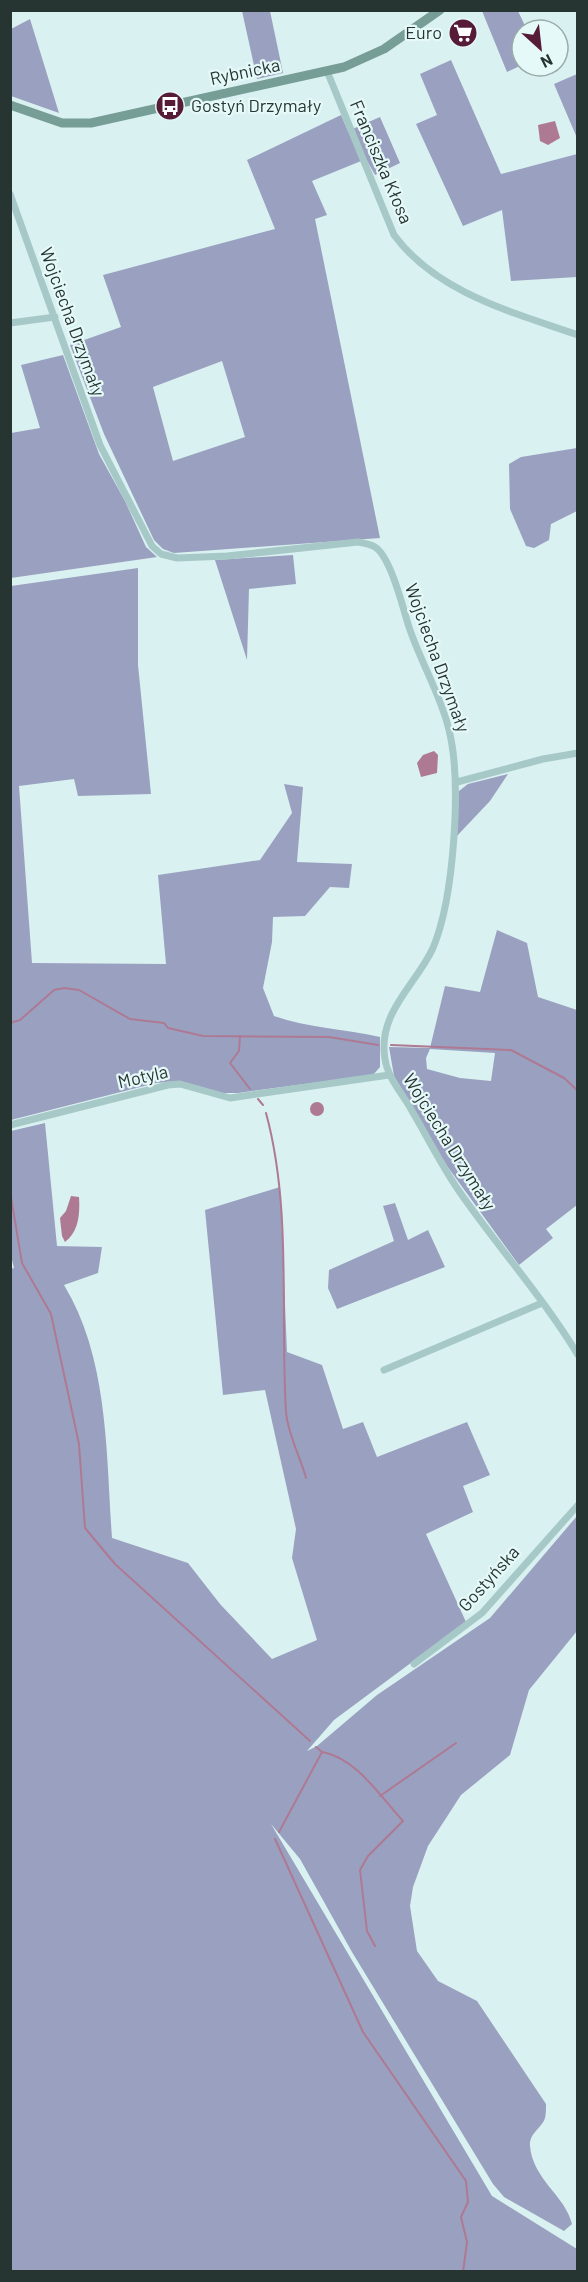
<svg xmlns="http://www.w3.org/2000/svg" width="588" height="2282" font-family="Barlow,sans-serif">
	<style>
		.green { fill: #9aa1c0; fill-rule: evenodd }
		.water { fill: #ae7993 }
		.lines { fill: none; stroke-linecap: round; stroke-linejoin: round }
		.stream { stroke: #ae7993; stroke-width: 2 }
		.street { stroke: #a6c9c7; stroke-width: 7 }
		.secondary { stroke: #779d97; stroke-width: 9 }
		.labels { text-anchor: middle; stroke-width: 4.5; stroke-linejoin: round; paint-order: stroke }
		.poi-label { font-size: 18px; fill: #273532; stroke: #e6f9f9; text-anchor: end }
		.street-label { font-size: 18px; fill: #273532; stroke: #e6f9f9 }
	</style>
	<rect width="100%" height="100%" fill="#daf1f1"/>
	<path class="green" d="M242 11H270L283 73 257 79Z
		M482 11H518L527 30H522V65L507 72Z
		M30 19 59 113 11 96V29Z
		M451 60 501 174 577 154V277L511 281 502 210 463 226 416 124 437 115 420 74Z
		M577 74V138L554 84Z
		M341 115 348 131 380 117 400 163 375 175 366 159 312 181 327 215 315 219 380 538 174 553 163 549 154 540 104 434 70 345 121 327 103 275 275 229 247 160ZM222 361 245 437 173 461 153 387Z
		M63 355 99 454 125 501 146 547 157 557 11 578V433L40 428 21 365Z
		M577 448V511L551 524 549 540 534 548 526 546 510 509 509 464 521 457Z
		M293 555 296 584 249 589 247 660 215 560Z
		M138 568V665L151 794 78 796 74 779 19 786 32 963 166 964 158 875 260 860 292 813 284 784 303 787 297 862 352 864 349 888 330 887 305 916 273 917 272 942 263 988 274 1016C308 1028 345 1029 380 1037V1067L373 1075 238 1093H216L180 1081 156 1083 11 1120V586Z
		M508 774 490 801 455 838 459 791 468 784Z
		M497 930 527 943 538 997 577 1010V1205L546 1229 553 1238 519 1265 447 1166 394 1076 389 1047 430 1048 445 986 480 992ZM430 1049 495 1053 491 1081 460 1078 427 1069 426 1058Z
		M45 1123 57 1246 102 1247 98 1273 64 1285C109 1359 106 1455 112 1538L188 1563 220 1604 272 1659 317 1640 292 1558 296 1529 265 1390 223 1395 205 1210 280 1187 287 1352 322 1365 343 1429 363 1422 377 1457 467 1422 490 1475 463 1486 473 1512 426 1534 466 1622 334 1720 307 1751 317 1746 377 1695 490 1618 577 1516V1631L529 1690 510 1755 461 1795 428 1846 413 1887 410 1906 417 1951 438 1981 477 2001 546 2104C546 2108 546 2114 545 2118 542 2128 529 2133 530 2146 533 2180 565 2195 572 2224L564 2231 504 2197 493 2184 352 1952 300 1859 271 1824 492 2196 577 2249V2271H11L10 1269 14 1268 10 1252 11 1131Z
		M395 1203 408 1240 428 1230 445 1267 337 1309 328 1288 329 1270 394 1241 383 1206Z"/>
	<path class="water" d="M555 121 560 138 548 145 540 141 538 125Z
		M434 751 438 755 437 773 421 777 417 763 423 755Z
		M310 1109a7 7 0 1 1 14 0a7 7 0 1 1-14 0Z
		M71 1196 79 1197C80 1213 79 1232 65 1242L62 1236 60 1218 66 1211Z"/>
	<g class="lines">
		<path class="stream" d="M10 1023 20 1020 54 990 64 988 79 990 130 1019 164 1023 168 1028 203 1036 329 1037 378 1045
			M240 1036 239 1051 230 1063 250 1089
			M391 1045 511 1050 564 1078 578 1091
			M258 1099 263 1105
			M266 1113C292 1208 280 1315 286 1412 288 1435 300 1456 306 1478
			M10 1191 22 1263 51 1314 79 1444 85 1528 115 1564 310 1741
			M322 1752C355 1757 381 1797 403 1821L368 1856 360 1870 367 1931 375 1946
			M380 1796 456 1743
			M279 1832 322 1752 316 1747
			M275 1839 363 2032 466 2181 468 2202 461 2217 467 2242 463 2272"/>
		<path class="street" d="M327 71 394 235C437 293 512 312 578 335
			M10 194 100 445 152 546 161 554 177 558 227 556 358 542C364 543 370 544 375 547 391 557 403 609 409 627 420 661 441 695 449 730 462 782 454 898 433 948 416 985 377 1013 385 1059 388 1079 403 1094 412 1111 428 1138 441 1165 459 1191 497 1246 543 1297 578 1355
			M10 323 55 317
			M457 782 543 759 578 753
			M10 1125 168 1085 180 1084 230 1098 389 1075
			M384 1370 542 1303
			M414 1664 482 1613 578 1505"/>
		<path class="secondary" d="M10 105 62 123H91L344 67 384 49 440 10"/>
	</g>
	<defs>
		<g id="supermarket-disc" transform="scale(1.5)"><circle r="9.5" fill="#561c37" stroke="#e6f9f9"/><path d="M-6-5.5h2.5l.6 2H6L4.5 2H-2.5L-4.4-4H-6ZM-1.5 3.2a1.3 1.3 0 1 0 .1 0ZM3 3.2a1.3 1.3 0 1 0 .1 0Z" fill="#fff"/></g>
		<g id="bus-disc" transform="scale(1.5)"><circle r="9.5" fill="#561c37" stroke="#e6f9f9"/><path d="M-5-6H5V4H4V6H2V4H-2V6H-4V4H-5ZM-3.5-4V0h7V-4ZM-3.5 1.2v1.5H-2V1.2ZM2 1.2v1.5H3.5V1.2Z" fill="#fff"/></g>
	</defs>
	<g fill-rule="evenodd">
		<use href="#supermarket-disc" x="463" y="33"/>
		<use href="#bus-disc" x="170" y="106"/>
	</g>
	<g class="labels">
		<g class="poi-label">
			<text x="442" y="39">Euro</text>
			<text x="191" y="112" text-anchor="start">Gostyń Drzymały</text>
		</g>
		<g class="street-label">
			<text transform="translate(245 72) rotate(-12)" y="6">Rybnicka</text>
			<text transform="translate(381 162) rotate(67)" y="6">Franciszka Kłosa</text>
			<text transform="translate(72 322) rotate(70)" y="6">Wojciecha Drzymały</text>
			<text transform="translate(437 658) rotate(70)" y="6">Wojciecha Drzymały</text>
			<text transform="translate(143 1077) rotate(-13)" y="6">Motyla</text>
			<text transform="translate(449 1142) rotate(58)" y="6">Wojciecha Drzymały</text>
			<text transform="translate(489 1579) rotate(-48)" y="6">Gostyńska</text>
		</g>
	</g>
	<rect width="588" height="2282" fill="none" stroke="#273532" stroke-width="24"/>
	<g transform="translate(540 48) rotate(153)"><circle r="28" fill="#e6f9f9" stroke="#9aaba9" stroke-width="1.5"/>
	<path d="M0-4.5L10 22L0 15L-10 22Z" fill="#561c37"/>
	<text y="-9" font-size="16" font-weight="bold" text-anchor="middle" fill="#273532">N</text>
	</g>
</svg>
